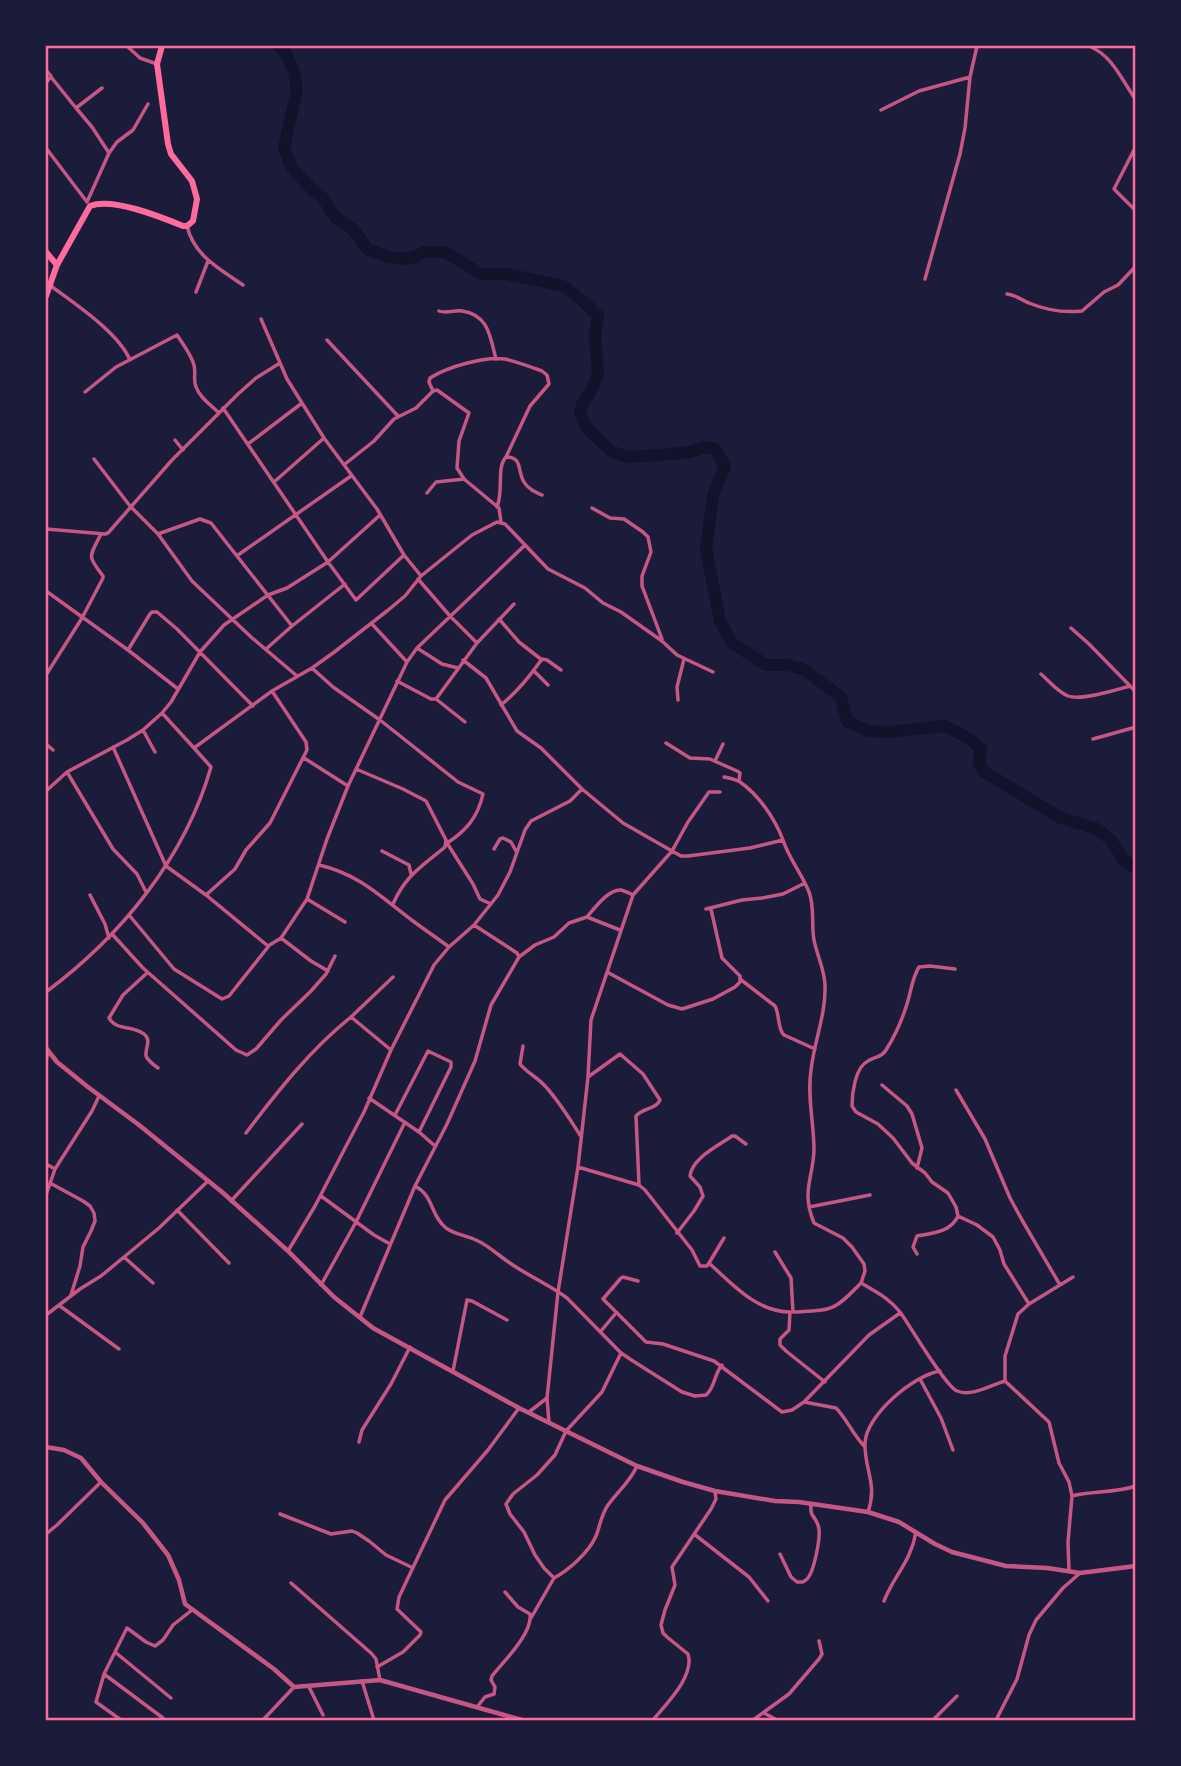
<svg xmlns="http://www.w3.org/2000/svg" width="1181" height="1766" font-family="'Noto Sans',sans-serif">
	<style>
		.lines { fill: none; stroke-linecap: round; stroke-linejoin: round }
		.river { stroke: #12122b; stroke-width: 12 }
		.minor { stroke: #c65784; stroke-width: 3.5 }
		.tertiary { stroke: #c65784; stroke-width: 4.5 }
		.primary { stroke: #ff6b9d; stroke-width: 6 }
		.neatline { fill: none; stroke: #ff6b9d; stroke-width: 2.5 }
	</style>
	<rect width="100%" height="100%" fill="#1b1b3a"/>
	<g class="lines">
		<path class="river" d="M279 46 286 54 294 72 297 90 284 147 291 167 313 190 323 198 336 218 354 230 367 249 386 256 402 259 415 257 423 252H445L481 274H506L563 286 584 302 598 316 595 335 598 374 590 393 583 402 580 413 583 421 590 431 611 451 627 457 672 454 690 452 704 447 715 449 725 465C723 476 716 484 713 496L706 549 720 621 732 643 766 665H788L805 670 841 697 847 721 867 731 890 732 945 726 970 739 981 749 979 762 983 771 1061 818 1097 829 1110 839 1124 860 1136 868"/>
		<path class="minor" d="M127 46 140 58 157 64
			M1089 46C1113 56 1121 79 1136 100
			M46 70 51 76 46 83
			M51 77 76 108
			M102 88 76 108 92 127 109 153
			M881 110 919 91 970 77
			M1136 146 1114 189 1136 211
			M46 148 87 202
			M87 202 109 153 117 142 133 130 148 104
			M187 226C194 256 220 269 243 285
			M925 279 960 154 965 128 970 77 977 46
			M51 286C75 304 118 332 130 360
			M196 292 208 261
			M1007 294C1016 295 1021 300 1029 303 1046 310 1064 313 1082 311L1104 292 1118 285 1136 266
			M439 311C446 314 453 310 462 311 489 315 490 337 496 359
			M261 319 287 379 302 403 324 438 377 509 404 555 421 576
			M327 340 398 416
			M433 391 429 382 430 378C447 367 485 356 505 359 517 362 531 367 542 371L547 375 549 384 530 406 506 457
			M85 392 116 367 177 335C183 344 191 354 194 365 196 372 193 380 196 387 200 398 211 405 219 413
			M223 408 328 562 356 600 404 555
			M175 440 183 450
			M248 444 302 403
			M94 459 130 506 158 534 192 581 251 637 297 676
			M345 464 374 441 394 419 416 408 433 391 437 390 469 413 459 441 457 468 464 479 499 508 501 522
			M274 482 324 438
			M427 493 436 482 464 479
			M497 507C504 489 496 468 506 457 523 457 517 471 524 482 528 489 535 492 542 495
			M592 508 610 518 624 519 643 532 648 537 651 552 642 576V586L662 639
			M46 529 105 534 108 533 172 460 238 394 256 378 280 363
			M158 534 200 519 211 523 292 626
			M238 555 351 476
			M418 579 450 616 477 643
			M46 591 128 650 178 689
			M499 619 519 642 542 660
			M372 624 407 662
			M1071 628 1089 644 1136 692
			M417 648 442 664 458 668
			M266 649 292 626 345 584
			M128 650 150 614 152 612H157L177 629 253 706
			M463 660 486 678 517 731 541 748 582 789 623 823 672 851 688 822 709 792H720
			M312 668 333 687 380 720 458 782 483 794C478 817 466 831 447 843L473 884 480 899 491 904
			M534 671 548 685
			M1041 674C1049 681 1058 692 1068 696 1081 701 1116 690 1130 686
			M46 675 82 618 103 578V576C87 555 89 558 101 534
			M397 681 431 699H436L477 643 514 604
			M436 699 465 722
			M678 700 677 687 684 659
			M501 705C518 691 529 677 542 659L547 660 561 670
			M162 713 194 748
			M143 730 155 752
			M1093 739 1136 727
			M666 743 690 758 710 759 737 771 740 773 739 781
			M46 744 53 750
			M113 747 166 866 206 895 268 946 281 938 307 899 327 839 348 786 407 662 417 648 525 545
			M304 758 348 786
			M715 761 723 744
			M356 769 403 789 426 801 446 840 445 847C422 866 405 876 393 904
			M67 772 113 849 137 874 146 892
			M724 777C729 778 735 779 740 782 759 795 775 819 783 840
			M46 791 67 772 127 740 143 730 162 713 171 702 200 652 224 625 268 595 287 588 328 562 380 515
			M494 849 500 839 503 838 511 842 516 851
			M382 851 409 865 411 874
			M319 865C359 874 382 898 413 921 425 930 437 938 449 947
			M90 895 105 924 109 938
			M206 895 235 869 246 850 270 823 307 750 306 742 272 691
			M307 899 345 922
			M706 909 742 900 762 898 783 894 805 883
			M129 915 174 969 222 999 229 996 268 947
			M587 917C594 909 608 889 621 890 625 891 629 893 633 895
			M112 934 143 968 236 1050 247 1055 256 1049 281 1020 311 991 326 974 335 956
			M281 938 311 961 328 971
			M519 957 535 945 554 937 569 923 587 917 620 930
			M955 969 930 966 919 967C912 978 911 992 907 1004 902 1020 895 1036 886 1050 881 1058 876 1056 868 1061 855 1067 852 1094 852 1106L856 1112 878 1124 893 1138 912 1163 925 1173 932 1182 948 1193 956 1207 958 1216 977 1225 993 1237 1000 1250 1004 1264 1029 1304
			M607 972 668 1005 682 1009 713 999 735 987 740 982V976L722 958 711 909
			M147 973 123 995 109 1018C116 1031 133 1025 144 1034 152 1041 145 1047 146 1056 148 1061 154 1065 158 1068
			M740 979 775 1006C780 1015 777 1028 784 1035L815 1049
			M46 992C121 936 185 858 211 767L194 748 272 691 312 668 333 653 387 611 405 596 421 576 472 535 497 522 505 524 548 569 585 588 603 603 621 612 662 641 677 655 713 672
			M351 1017 393 977
			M523 1046 520 1064C526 1072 537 1077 545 1086 559 1101 569 1118 580 1135
			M46 1061 48 1051
			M588 1077 620 1054 643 1074 660 1100C657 1109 642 1108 636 1116L639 1185
			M882 1085 907 1106 912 1114 922 1148 917 1168
			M956 1090 985 1139 1010 1198 1022 1220 1060 1285
			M369 1098 419 1132 435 1146
			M395 1115 428 1051 451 1062V1067L419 1132
			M246 1133C277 1092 310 1050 351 1017L391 1050
			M46 1164 55 1169
			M578 1167 639 1185 645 1190 692 1250 700 1266H707L709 1263
			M50 1183 83 1201 90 1206 94 1213 95 1221 91 1231 83 1247 80 1266 71 1295
			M415 1186C434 1196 430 1215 446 1228 456 1235 465 1235 476 1240 490 1246 502 1259 516 1267 533 1278 551 1286 567 1298L621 1353 633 1361 682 1392 695 1396 706 1395C715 1388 714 1374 722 1365
			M46 1195 55 1169 92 1111 99 1096
			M321 1196 374 1235 390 1244
			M231 1201 302 1124
			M809 1207 870 1195
			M177 1210 229 1263
			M677 1233 694 1211 703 1196 700 1187 690 1176C692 1158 718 1146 732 1136H735L746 1144
			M724 1238 709 1263C732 1284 757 1312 790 1312L789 1330 780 1339V1345L786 1351 825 1382
			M288 1251 315 1206 343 1152 364 1112 391 1050 434 965 449 947 474 925 498 895 510 872 525 830 531 821 570 801 582 789
			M775 1252 791 1278 793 1312C833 1310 833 1312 861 1283
			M917 1254 913 1247 917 1236C933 1233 951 1232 958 1216
			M124 1257 153 1283
			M638 1281 623 1277 621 1278 603 1299 646 1342 663 1344 714 1361 782 1412 792 1410 804 1402 836 1408C847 1419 853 1435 865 1447
			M321 1285 356 1222 405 1122
			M60 1306 119 1349
			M46 1315 80 1289 101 1276 124 1257 159 1228 208 1181
			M360 1317 415 1186 447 1124 475 1061 491 1005 519 957 517 953 474 925
			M601 1331 616 1313
			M453 1371 467 1300 472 1301 507 1320
			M920 1379 941 1418 953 1450
			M1005 1381V1356L1018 1314 1029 1304 1073 1277
			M804 1402 869 1335 900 1313
			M529 1412 547 1398
			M549 1423 547 1398 549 1379 558 1292 578 1167 588 1077 591 1020 633 895 672 851 681 856H688L750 848 783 840C789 859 802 874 809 892 815 907 811 924 814 940 817 956 825 970 825 986 826 1014 814 1042 811 1070 807 1097 814 1123 814 1150 813 1179 801 1191 814 1223L843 1238 852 1247 864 1264 865 1271 861 1283C876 1292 889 1298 900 1312 911 1327 945 1386 957 1391 972 1397 991 1385 1005 1381L1049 1422 1059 1463 1069 1482 1072 1496C1093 1491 1115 1493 1136 1486
			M359 1442 362 1430 391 1384 410 1347
			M868 1512C878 1484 864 1469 865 1443 866 1415 914 1375 940 1371
			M280 1514 331 1534 352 1531 357 1533 369 1541 386 1555 411 1567
			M46 1534 57 1525 101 1482
			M694 1534 749 1577 768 1601
			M780 1554 791 1577 797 1582C802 1582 803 1583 807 1579 814 1572 822 1534 818 1525 814 1514 810 1518 811 1504
			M1069 1571 1068 1542 1072 1496
			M554 1578C569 1570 589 1552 596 1536 600 1526 601 1515 608 1505 618 1491 630 1482 637 1466
			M291 1583 371 1653 376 1659 380 1680
			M884 1601C894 1575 911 1562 916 1532
			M531 1618 554 1578 544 1568 535 1555 524 1532 510 1514 506 1504 513 1494 537 1475 555 1455 566 1431 602 1392 621 1353
			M115 1652 171 1698
			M377 1667 403 1652 420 1635 421 1632 397 1609 399 1597 445 1500 488 1450 519 1408
			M104 1674 163 1718
			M362 1681 374 1720
			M309 1687 323 1715
			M477 1707 485 1697 494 1694 495 1687 491 1680 492 1676C504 1661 533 1633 530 1614L518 1607 505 1592
			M764 1713 777 1720
			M121 1720 96 1702 104 1674 127 1628 146 1642 155 1646 163 1640 173 1625 192 1610
			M263 1720 294 1687
			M653 1720C666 1704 695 1676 688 1654L667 1637 663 1633 661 1625 665 1610 675 1585 672 1567 711 1509 716 1499 715 1491
			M753 1720 789 1694 819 1659 822 1654 819 1641
			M933 1720 957 1696
			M996 1720 1017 1679 1029 1635 1036 1620 1063 1588 1080 1573"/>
		<path class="tertiary" d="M46 1048 57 1062 88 1087 139 1125 222 1192 288 1251 334 1297 373 1328 519 1408 637 1466 683 1482 715 1491 775 1501 799 1502 868 1512 899 1522 935 1544 952 1552 1006 1566 1047 1568 1080 1573 1136 1566
			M46 1447 64 1450 81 1458 101 1482 143 1523 168 1555 179 1580 185 1604 274 1669 294 1687 380 1680 522 1720"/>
		<path class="primary" d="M46 252 57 265
			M46 296 57 265 90 206C112 197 161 217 183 226H187L193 221 197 199 192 181 171 154 168 144 157 64 162 46"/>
	</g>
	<rect width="1181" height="1766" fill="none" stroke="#1b1b3a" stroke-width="94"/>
	<rect x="47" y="47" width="1087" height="1672" class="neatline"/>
</svg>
